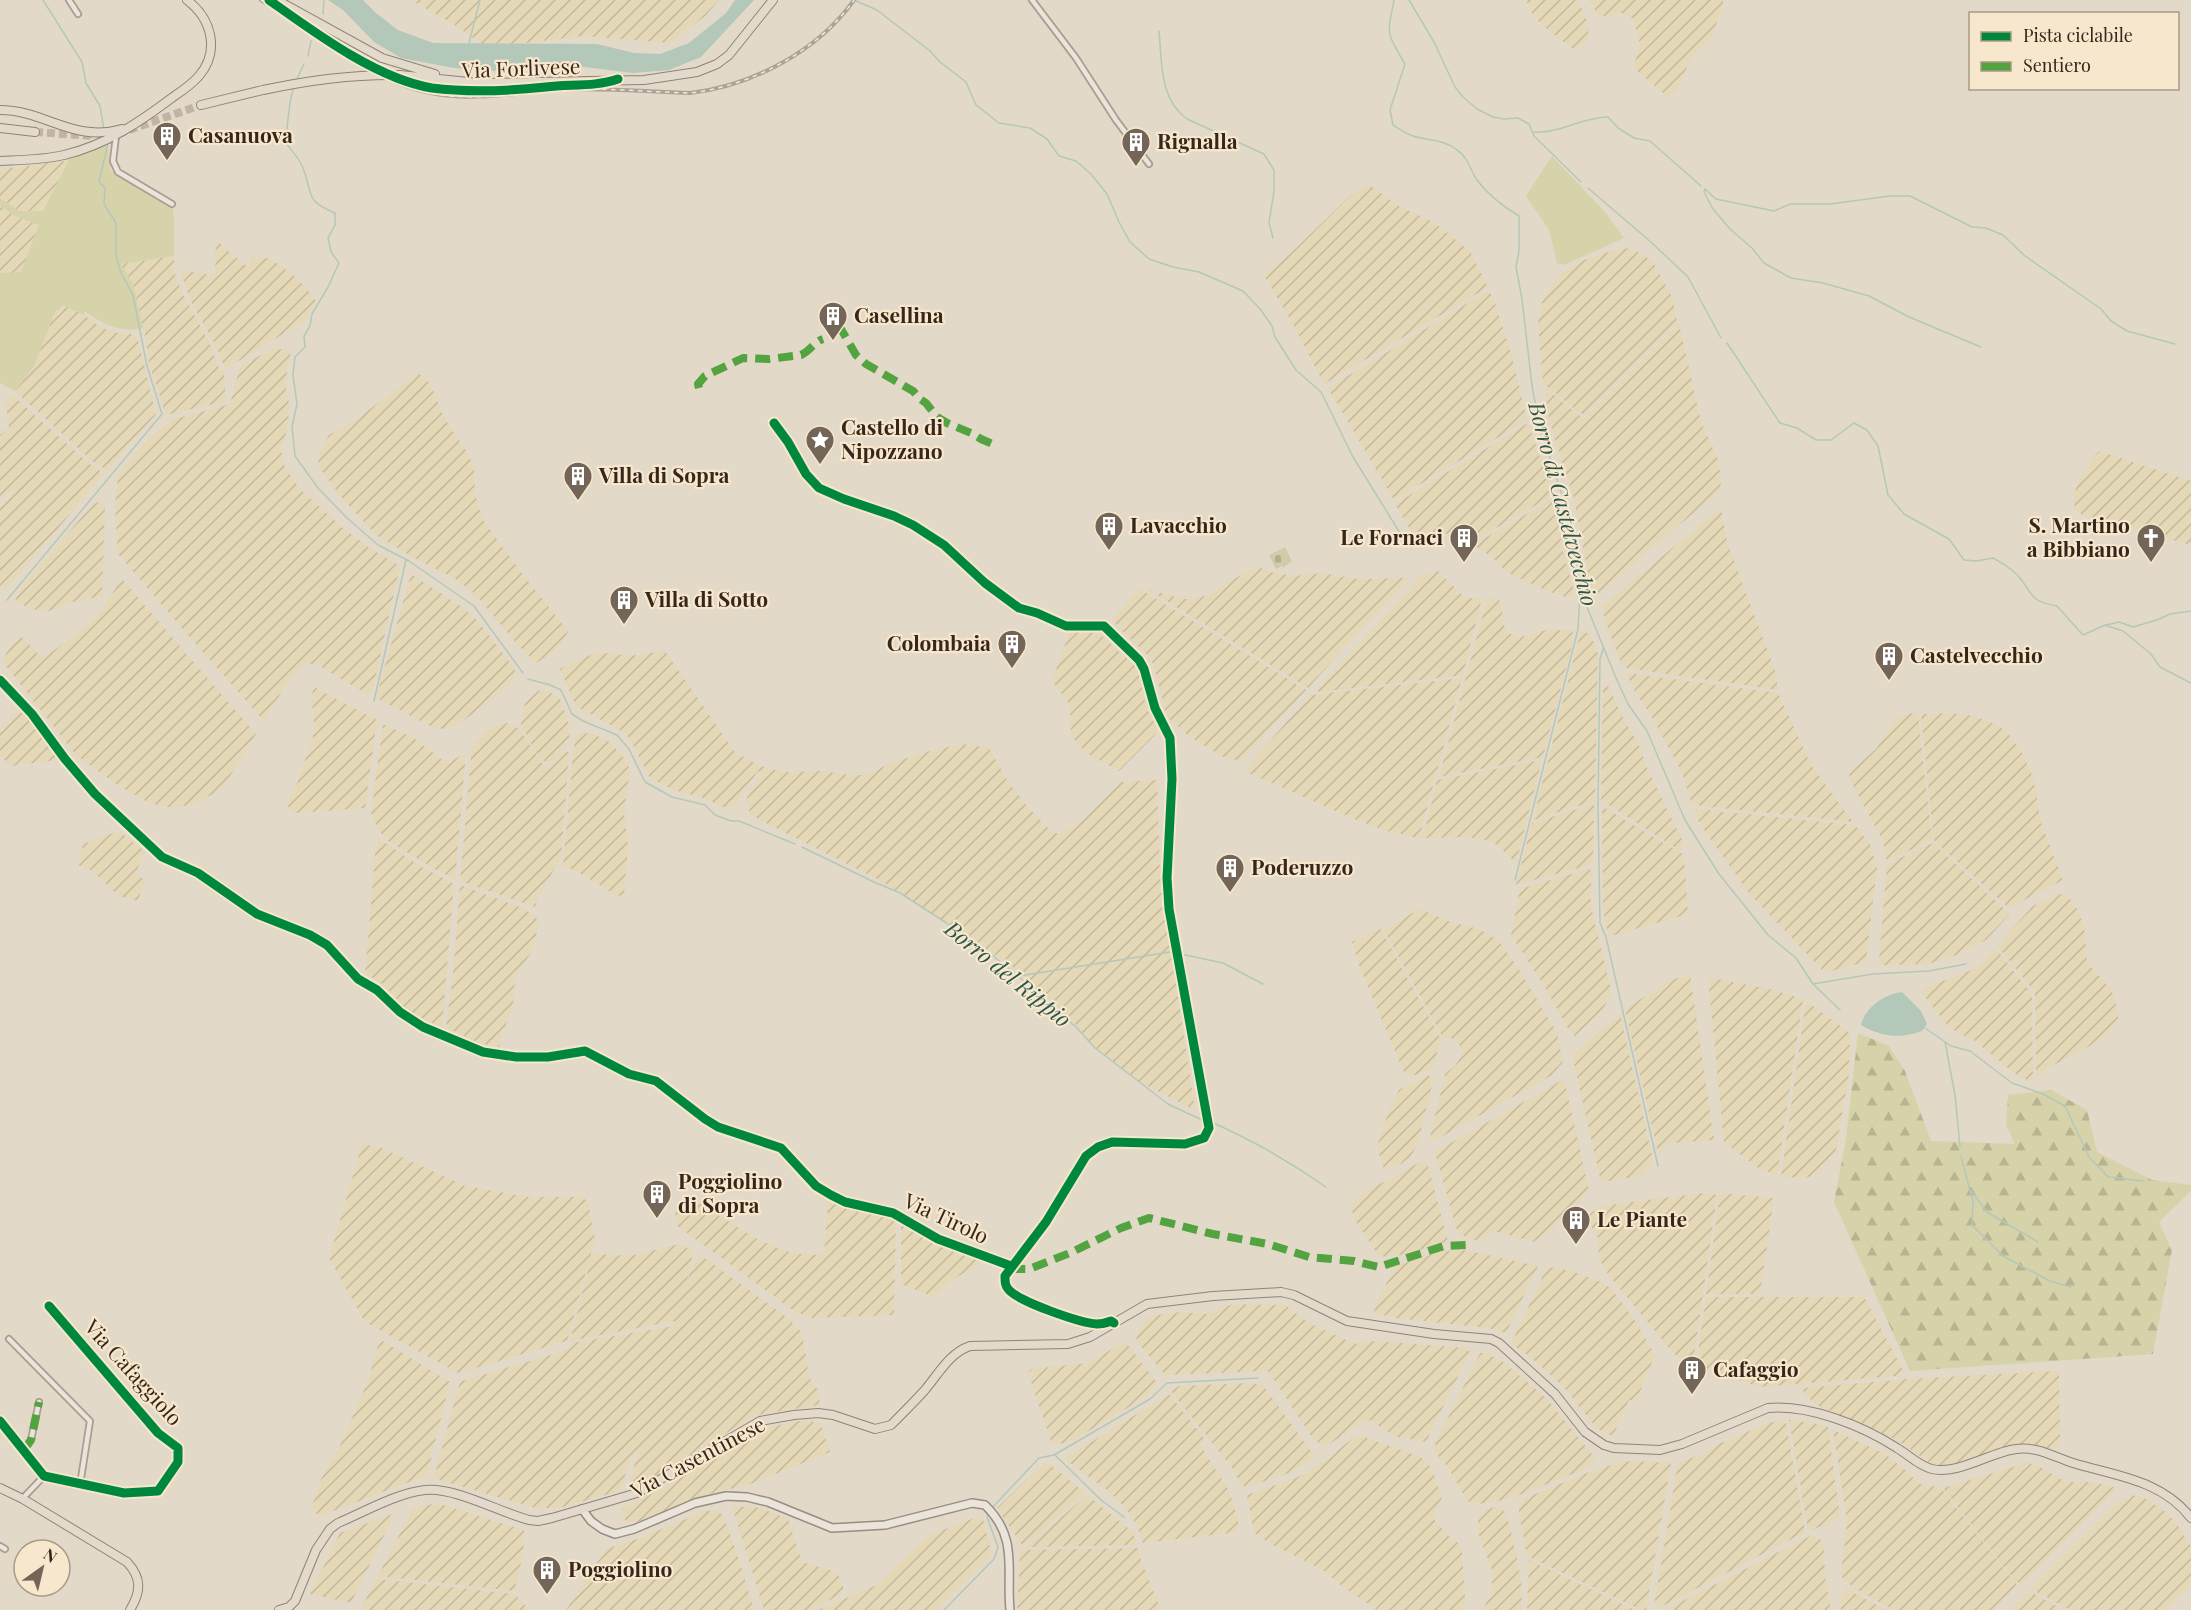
<svg xmlns="http://www.w3.org/2000/svg" width="2191" height="1610" font-family="'Playfair Display',serif">
	<style>
		.farmland { fill: url(#farmland-furrows) }
		.grass { fill: #d6d2a9 }
		.forest { fill: url(#forest-firs) }
		.cemetery { fill: url(#cemetery-stones) }
		.water { fill: #b4c8ba }
		.lines { fill: none; stroke-linecap: round; stroke-linejoin: round }
		.stream { stroke: #b4c8ba; stroke-width: 1.5 }
		.primary-tunnel { stroke: #c0b5a5; stroke-width: 8; stroke-dasharray: 8 4; stroke-linecap: butt }
		.street-casing { stroke: #a89e92; stroke-width: 8 }
		.secondary-casing { stroke: #978d82; stroke-width: 10 }
		.primary-casing { stroke: #8d8479; stroke-width: 10 }
		.street { stroke: #ebe4da; stroke-width: 4.5 }
		.secondary { stroke: #ebe4da; stroke-width: 7 }
		.primary { stroke: #e3dacb; stroke-width: 8 }
		.rail-casing { stroke: #aaa39b; stroke-width: 4 }
		.rail { stroke: #f7e7cc; stroke-width: 1.5; stroke-dasharray: 4.5; stroke-linecap: butt }
		.primary-bridge-casing { stroke: #8d8479; stroke-width: 10; stroke-linecap: butt }
		.primary-bridge { stroke: #e3dacb; stroke-width: 8 }
		.quiet { stroke: #53a340; stroke-width: 8; stroke-dasharray: 15 8; stroke-linecap: butt }
		.cycleway-casing { stroke: #f7e7cc; stroke-width: 13 }
		.cycleway { stroke: #00873e; stroke-width: 9 }
		.labels { text-anchor: middle; stroke-width: 4.5; stroke-linejoin: round; paint-order: stroke }
		.street-label { font-size: 21px; fill: #36261b; stroke: #f7e7cc }
		.poi-label { font-size: 21px; font-weight: bold; fill: #36261b; stroke: #f7e7cc; text-anchor: start }
		.water-label { font-size: 22px; font-style: italic; fill: #295750; stroke: #f7e7cc }
	</style>
	<defs>
		<pattern id="farmland-furrows" width="10" height="10" patternUnits="userSpaceOnUse" patternTransform="scale(1.5)"><rect width="10" height="10" fill="#e4d8b7"/><path d="M-1 1l2-2M0 10L10 0M9 11l2-2" fill="none" stroke="#c4b99d"/></pattern>
		<pattern id="forest-firs" width="22" height="20" patternUnits="userSpaceOnUse" patternTransform="scale(1.5)"><rect width="22" height="20" fill="#d6d2a9"/><path d="M5 1l3.5 6h-7zM16 11l3.5 6h-7z" fill="#b8b491"/></pattern>
		<pattern id="cemetery-stones" width="16" height="16" patternUnits="userSpaceOnUse" patternTransform="scale(1.5)"><rect width="16" height="16" fill="#cfcca9"/><path d="M2 7V4a2 2 0 0 1 4 0v3zM10 15v-3a2 2 0 0 1 4 0v3z" fill="#b2af91"/></pattern>
	</defs>
	<rect width="100%" height="100%" fill="#e3d9c8"/>
	<path class="farmland" d="M411 0H719L706 15 671 43 582 36 519 44H482L453 24Z
		M1526 0H1578L1587 21 1589 39 1585 43 1573 49 1543 26 1533 15Z
		M1590 0H1723V6L1712 36 1691 58 1677 91 1668 97 1636 70 1634 65 1640 44 1633 19 1622 13 1599 17Z
		M60 161 68 162 43 211H19L0 198V167L16 168Z
		M1369 184 1397 205 1435 223 1461 244 1471 253 1488 287 1324 384 1294 326 1264 275 1291 253 1352 194Z
		M0 206 15 216 39 225 21 273H0Z
		M216 240 245 265H249L250 261 255 256 271 259 296 277 315 298V304L305 321 225 369 217 348 191 302 180 270 215 276Z
		M1628 248 1643 254 1654 264 1673 299 1677 322 1584 415 1577 411 1543 383 1538 323 1540 310 1542 302 1560 274 1579 262 1604 253Z
		M174 256V272L183 295 209 342 220 371H224L226 401 166 415 149 363 146 340 133 284 120 264Z
		M1488 291 1493 297 1511 353 1527 420 1394 500 1328 388Z
		M63 305 84 315 102 328 118 333 131 334 138 340 156 414 107 470 92 461 15 391 34 366 55 311Z
		M1679 324 1701 422 1719 462 1721 482 1719 491 1596 596 1590 584 1574 499 1549 420 1545 392 1547 389 1580 416 1585 418Z
		M273 348 291 351 285 384 289 403 288 427 281 451 285 468 300 489 344 529 371 549 400 566 373 688 368 695 318 665 306 663 290 678 264 721 187 634 118 554 115 505 118 476 138 449 171 420 230 404 240 367Z
		M418 373 430 383 444 418 465 449 474 466 475 494 483 520 521 572 568 631 563 642 548 656 536 663 518 645 475 594 454 578 416 559 376 535 343 499 321 470 318 462 321 449 329 435 357 419Z
		M12 395 90 464 104 474 5 591 0 587V507L11 496 15 487 0 499V435L9 428 6 403Z
		M1528 423 1549 483 1551 495 1547 499 1471 542 1444 533 1414 536 1395 504Z
		M2099 451 2191 481V545L2084 516 2078 512 2074 504V495L2077 485 2093 458Z
		M1554 498 1563 552 1573 587 1572 599 1547 591 1506 572 1492 557 1473 545Z
		M100 502 105 505 102 596 72 602 46 612 29 608 15 601 19 591 86 512 93 504Z
		M1721 508 1727 542 1776 673 1778 690 1626 668 1621 663 1606 623 1602 606Z
		M1256 566 1274 573 1295 576 1321 573 1358 579 1409 578 1308 688 1147 589 1183 599H1195L1208 595Z
		M1438 571 1465 598H1482L1463 675 1319 692 1317 690 1420 577Z
		M411 574 462 607 477 620 515 669V676L506 689 456 726 445 729 434 728 376 698Z
		M122 579 256 734 227 781 215 793 190 805 172 808 149 803 119 786 76 755 2 661 11 645 22 637 39 655H48L95 619Z
		M1140 589 1306 690 1241 761 1223 757 1190 737 1167 717 1154 666 1149 656 1116 625 1113 618 1131 596Z
		M1493 598 1499 600 1502 605 1503 622 1507 632 1518 638 1546 630H1573L1571 649 1543 757 1439 777 1487 599Z
		M1581 630 1591 635 1598 654 1595 801 1533 820Z
		M1087 631 1101 635 1138 669 1146 707 1157 728V732L1154 736 1119 771 1090 755 1079 746 1071 735 1070 705 1052 681 1069 633Z
		M665 651 735 752 758 765 782 772 823 771 848 775H865L894 762 933 750 963 744 989 748 1007 780 1026 805 1049 829 1058 834 1081 822 1121 782 1157 780 1160 875 1195 1110 1140 1082 1095 1048 1076 1025 1017 970 945 922 881 881 750 815 747 798 762 774 758 771 737 801 728 809 703 798 674 790 650 778 631 741 625 733 576 706 560 669 597 652 629 656Z
		M1627 673 1778 693 1811 765 1853 822 1701 806 1691 802 1682 773 1653 719 1632 687Z
		M1462 678 1419 838 1387 831 1354 819 1244 771 1310 695Z
		M1608 686 1625 722 1638 743 1648 770 1684 844 1682 850 1677 849 1601 800 1603 687Z
		M314 687 377 720 365 808 295 813 288 807V800L297 784 313 737 314 717 311 697Z
		M542 690 548 691 560 699 570 728 569 738 558 755 553 761 547 762 542 760 537 754 521 725 525 703 535 692Z
		M25 706 65 759 10 766 0 755V730Z
		M1911 713 1918 715 1932 840 1887 861 1883 841 1850 780 1849 773 1877 748 1894 720Z
		M1950 713 1974 716 2000 726 2010 736 2022 753 2033 777 2041 823 2063 880 2009 908 1934 841 1921 716 1922 714Z
		M507 723 513 725 520 730 544 766 549 768 552 765 565 750 569 753 561 858 538 897 535 907 460 881 472 746 489 728Z
		M383 724 414 738 441 759 451 761 466 753 455 879 434 869 385 839 374 822 371 813Z
		M584 733 593 734 610 742 623 757 630 769 624 812 628 847 624 895 617 896 578 872 563 866 573 753 576 735Z
		M1542 760 1516 863 1497 845 1485 840 1468 837 1423 838 1437 780Z
		M1594 804 1593 864 1516 885 1532 823Z
		M1602 806 1684 855 1688 914 1611 936 1607 930 1603 908Z
		M1696 809 1855 825 1870 844 1877 867 1866 962 1828 972 1822 970 1748 892 1700 824 1695 814Z
		M119 831 144 851 136 873 145 880 138 901 119 896 91 870 78 865 83 844Z
		M378 838 420 866 454 884 442 1027 417 1016 404 1007 384 985 365 973 375 855Z
		M1933 843 2010 914 1986 940 1956 955 1928 964 1882 965 1879 961 1887 864Z
		M1589 869 1592 871 1590 895 1593 916 1610 985V996L1602 1011 1575 1036 1570 1032 1543 984 1511 935 1520 889Z
		M460 885 520 907 536 916 538 926 535 941 532 951 515 977 513 1006 501 1037 499 1047 479 1043 446 1027 453 974Z
		M2061 894H2067L2077 909 2084 925 2087 963 2111 989 2116 1003 2118 1019 2107 1034 2095 1043 2046 1069 2038 1076 2036 1075 2035 992 1997 946 2033 906Z
		M1419 909 1451 922 1479 929 1498 940 1516 965 1553 1026 1558 1038 1563 1062 1552 1075 1432 1142 1430 1139 1431 1132 1445 1074 1455 1066 1462 1055V1051L1459 1044 1451 1038H1443L1384 930Z
		M1380 928 1441 1039 1433 1067 1416 1075 1405 1074 1399 1061 1360 968 1352 942Z
		M1994 949 1997 950 2032 994 2033 1079 2029 1081 2015 1074 1974 1040 1958 1033 1947 1025 1922 993 1925 988 1977 968Z
		M1690 974 1714 1140 1672 1143 1665 1146 1659 1156 1625 1009 1671 980Z
		M1708 977 1773 990 1803 999 1777 1175 1758 1168 1724 1142Z
		M1806 1001 1850 1033 1849 1073 1836 1150 1817 1174 1805 1178 1781 1177Z
		M1620 1014 1653 1160 1650 1167 1642 1176 1601 1182 1572 1055Z
		M1428 1075 1433 1078 1431 1089 1417 1146 1410 1157 1401 1164 1384 1169 1379 1154 1378 1143 1388 1113 1399 1090Z
		M1564 1079 1589 1190 1549 1233 1533 1242 1500 1232H1494L1478 1241 1461 1235 1456 1228 1435 1152Z
		M362 1144 382 1148 465 1186 529 1197H583L588 1203 595 1239 567 1341 458 1373 365 1322 329 1258Z
		M1422 1161 1426 1162 1428 1166 1448 1241 1407 1254 1386 1257 1378 1255 1355 1220 1352 1211V1205L1360 1195Z
		M1702 1193 1717 1195 1693 1364 1674 1354 1608 1274 1599 1259 1598 1238 1589 1222 1590 1214 1601 1206Z
		M1720 1193 1774 1198 1760 1294H1706Z
		M690 1197 753 1237 782 1250 798 1254 820 1255 824 1251 828 1202 877 1214 896 1221 894 1315 811 1318 794 1311 675 1224 676 1203Z
		M901 1223 937 1242 981 1262 951 1281 934 1297 901 1284Z
		M679 1244 685 1246 693 1252 687 1281 692 1266 702 1256 785 1316 799 1329 803 1338 809 1377 820 1393 819 1405 756 1415 646 1482 634 1487 631 1486 630 1479 638 1454 637 1451 630 1457 622 1486 616 1492 559 1508H536L439 1480 434 1477 459 1385 462 1381 567 1350 572 1343 674 1326 675 1321 570 1341 592 1254 631 1256Z
		M1464 1250 1538 1266 1506 1333 1488 1328 1396 1318 1374 1313 1375 1307 1395 1266 1443 1251Z
		M1549 1267 1572 1271 1604 1283 1612 1290 1636 1322 1655 1355 1636 1401 1629 1400 1613 1436 1601 1431 1592 1423 1568 1392 1551 1375 1524 1352 1511 1344 1546 1269Z
		M1706 1297H1864L1904 1372 1896 1376 1760 1387 1696 1366Z
		M1233 1304 1285 1305 1309 1323 1355 1344 1364 1341 1391 1342 1465 1348 1470 1352 1426 1442 1398 1437 1381 1428 1371 1420 1362 1422 1331 1443 1323 1446 1314 1440 1268 1371 1165 1375 1139 1344 1136 1338 1145 1319 1157 1315 1182 1312 1206 1314Z
		M383 1341 450 1382 427 1475 320 1516 311 1509 321 1479 338 1450 368 1381 378 1345Z
		M1122 1343 1127 1344 1158 1384 1144 1398 1106 1421 1067 1443 1055 1444 1051 1441 1028 1373 1031 1369 1089 1363Z
		M1480 1353H1486L1503 1362 1546 1398 1592 1454 1594 1462 1593 1466 1509 1499 1477 1504 1467 1501 1449 1469 1435 1452V1444Z
		M2059 1371 2060 1448 2014 1449 1953 1468 1934 1470 1929 1462 1897 1440 1819 1406 1804 1394 1803 1388 1908 1379Z
		M1251 1383 1263 1385 1315 1457 1289 1473 1250 1486H1242L1232 1468 1171 1391 1179 1386Z
		M1169 1394 1205 1439 1199 1443 1229 1491 1238 1519V1532L1143 1543 1137 1526 1126 1508 1107 1490 1066 1460 1067 1457Z
		M1789 1420 1814 1423 1828 1427 1840 1517 1813 1530 1808 1528 1806 1517Z
		M800 1421 820 1422 830 1452 750 1484 710 1494 637 1522 626 1523 621 1509 668 1486 690 1470 748 1436 774 1426Z
		M1777 1421 1786 1423 1805 1532 1655 1610 1654 1605 1678 1463 1705 1453 1719 1444 1768 1423Z
		M1833 1430 1885 1454 1904 1469 1920 1484 1941 1488 2017 1585 1995 1608 1992 1610H1893L1856 1589 1843 1579 1841 1573 1847 1522Z
		M1362 1436 1418 1456 1427 1462 1434 1475 1442 1497 1435 1514V1521L1450 1537 1458 1543 1462 1552 1465 1593 1464 1610H1377L1343 1587 1323 1570 1269 1543 1254 1533 1247 1495 1296 1478 1322 1463 1353 1438Z
		M1046 1461 1085 1493 1025 1545H1022L997 1508Z
		M1634 1461 1671 1463 1646 1610H1641L1527 1556 1519 1513V1507L1524 1499 1535 1494 1587 1473 1621 1462Z
		M2026 1463 2035 1464 2066 1482H2091L2114 1487V1491L2022 1584 2015 1581 1943 1488Z
		M1087 1495 1133 1532 1137 1545 1027 1547Z
		M2132 1495 2144 1498 2167 1513 2177 1524 2191 1547V1586L2179 1598 2166 1610H2070L2031 1589 2111 1509Z
		M437 1503 524 1530 523 1555 514 1591 378 1576 413 1508Z
		M732 1506 761 1508 788 1519 802 1562 837 1572 844 1589 841 1594 810 1610H764Z
		M1497 1506 1502 1507 1510 1526 1521 1579 1522 1610H1483L1492 1591V1570L1478 1533V1520L1486 1510Z
		M715 1510 723 1515 736 1550 754 1610H566L606 1549 640 1538 703 1512Z
		M395 1513 351 1603 310 1594 340 1533Z
		M974 1518 983 1519 992 1555 936 1610H818L877 1585 927 1536Z
		M1812 1535 1821 1540 1824 1545 1825 1578 1831 1610H1665Z
		M1138 1548 1142 1563 1161 1610H1017L1020 1550Z
		M1529 1560 1635 1610H1527Z
		M377 1579 515 1594 529 1610H364L361 1608Z
		M1847 1589 1886 1610H1841L1839 1599Z
		M2029 1591 2064 1610H2011Z"/>
	<path class="grass" d="M98 144 108 145 111 171 172 204 174 218V256L121 264 133 284 143 328C120 333 103 324 84 311V315L63 305 55 312 34 366 15 391 0 383V273L21 272 39 225 15 216 0 206V198L19 211H43L68 162 64 155Z
		M1552 156 1605 212 1624 238 1564 265 1557 263 1549 230 1526 196Z"/>
	<path class="forest" d="M1858 1033 1889 1046 1905 1071 1931 1141 2015 1144 2006 1125 2008 1095 2051 1090 2087 1110 2097 1152 2152 1180 2191 1185V1191L2159 1222 2172 1250 2153 1354 1910 1371 1834 1202 1846 1139Z"/>
	<path class="cemetery" d="M1285 547 1292 561 1283 568 1282 566 1276 569 1269 555Z"/>
	<path class="water" d="M328 0H363L376 13 398 30 433 43 597 44 634 53 660 54 689 43 726 13 735 0H754L701 57 669 70 633 73 560 64 519 70 487 71 454 68 401 58 374 42 343 10Z
		M1902 992 1921 1011 1927 1024 1922 1031C1900 1039 1881 1037 1861 1025 1865 1007 1885 994 1902 992Z"/>
	<g class="lines">
		<path class="stream" d="M43 0 82 62 86 83 100 106 104 130
			M1394 0C1387 36 1386 32 1405 64L1390 110 1393 125C1399 129 1406 134 1413 136 1428 141 1444 139 1457 150 1468 157 1470 170 1477 180 1488 195 1504 207 1519 216V251L1516 267 1522 299 1532 386 1540 428 1568 513 1581 587 1587 607 1616 678 1628 704 1647 731 1685 820 1719 874 1768 935 1796 958 1813 984 1840 1010
			M1409 0 1434 42 1455 87 1463 97 1477 109 1493 117 1504 119 1518 118 1529 124 1534 136 1581 182
			M856 1 877 10 930 51 940 62 966 82 976 105 999 123 1030 128 1047 139 1059 156 1076 161 1091 174 1107 194 1119 222 1130 242 1149 259 1173 267 1199 272 1243 291 1261 310 1272 326 1275 337 1296 370 1321 392 1353 457 1400 533 1412 547
			M323 14 324 0
			M1159 31C1162 62 1159 99 1187 119L1264 154 1274 170V191L1269 223 1273 238
			M469 43 480 0
			M308 56 311 41
			M297 79 304 64
			M294 87C289 99 287 128 286 143 292 151 299 158 303 168 313 193 304 201 335 213V225L328 238 331 252 339 263 328 287 312 314 310 326 304 336 305 347 295 357 293 375 297 404 292 427 295 456 318 488 347 518 378 545 409 561 474 606 523 673
			M1534 132C1559 134 1582 117 1608 117L1618 128 1634 138 1650 141 1701 186
			M1588 188 1652 243 1688 277 1721 338
			M1705 189 1716 199 1774 211 1790 204H1830L1890 196H1910L1972 227 1986 228 2003 235 2025 256 2101 309 2111 321 2127 331 2175 344
			M1705 189 1704 192 1713 209 1730 229 1752 248 1764 263 1791 278 1823 283 1869 296 1909 317 1981 347
			M1727 343 1780 423 1797 428 1816 440H1831L1854 423 1867 430 1878 446 1888 495 1904 514 1949 539 1964 560 1977 561 1993 558C2000 562 2008 566 2014 572 2034 590 2025 601 2057 606L2083 635 2105 625 2123 631 2151 654 2160 667 2191 683
			M7 600 162 414 147 366 133 295 121 273 116 256V223L104 204 105 188 99 182 108 143
			M2106 625 2119 622 2133 627 2157 620 2170 614 2191 611
			M1603 649 1600 659 1598 806 1600 923 1606 937 1658 1166
			M528 679 550 685 561 690 572 714 583 721 617 735 629 749 645 782 672 797 705 805 715 815 731 821H739L795 844
			M374 701 406 560
			M802 847 874 882 900 893 945 922 992 955 1018 976 1077 1028 1095 1048 1168 1104 1202 1120
			M1515 880 1578 629 1580 589
			M1181 954 1223 963 1263 984
			M1019 976 1170 952
			M1813 984 1873 974 1929 971 1966 964
			M1925 1028 1951 1046 1970 1051 2012 1083 2043 1094 2065 1106 2089 1157 2108 1177 2143 1181
			M1945 1042 1955 1095 1960 1147
			M1211 1122C1252 1140 1289 1161 1326 1187
			M1961 1156 1973 1202 1972 1225 2003 1256 2050 1281 2071 1287
			M1969 1188 1987 1212 2038 1242
			M1055 1455 1101 1500 1124 1517
			M991 1509 1039 1458 1054 1455 1150 1399 1167 1383 1258 1378
			M944 1610 994 1559 998 1547 987 1517 989 1513"/>
		<path class="primary-tunnel" d="M129 130 201 105
			M35 132 93 136"/>
		<g class="street-casing">
			<path id="street" d="M69 0 78 14
				M1032 0 1076 58 1116 120 1149 164
				M116 136 113 161 118 172 172 204
				M774 423 788 442 806 474 819 488 844 499 894 516 913 525 944 545 985 583 1019 608 1037 613 1066 626H1104L1139 660 1144 669 1155 708 1170 738 1172 779 1167 878 1169 909 1209 1128 1204 1138 1185 1144 1112 1142 1098 1147 1086 1156 1046 1222 1005 1276C1005 1282 1005 1286 1009 1290 1020 1302 1080 1323 1097 1324 1103 1324 1106 1323 1111 1321L1114 1323
				M0 680 32 714 65 759 95 794 162 857 198 873 257 914 310 935 327 945 358 979 377 990 400 1012 423 1027 483 1052 516 1057H548L585 1051 629 1074 656 1081 705 1119 718 1127 781 1148 816 1186 831 1195 845 1202 893 1213 938 1239 1011 1266
				M9 1339 90 1421 80 1485
				M0 1421 44 1476 124 1493 158 1491 178 1462V1448L158 1433 49 1306
				M24 1450 31 1440 39 1402
				M23 1498 44 1476
				M0 1546 5 1549"/>
		</g>
		<g class="secondary-casing">
			<path id="secondary" d="M582 1509 591 1521 602 1529 615 1534 634 1529 695 1503 726 1496 747 1497 768 1502 832 1528 885 1525 972 1503 985 1505C1019 1538 1006 1570 1010 1610"/>
		</g>
		<g class="primary-casing">
			<path id="primary" d="M277 0 382 58 435 74
				M400 75 478 83 644 80 697 72 717 64 729 55 773 0
				M201 105 263 90
				M0 110C45 110 73 143 122 129
				M0 128 35 132
				M0 161C21 160 43 160 64 155 106 145 140 122 173 97 182 91 192 84 199 76 220 51 212 19 187 0
				M0 1488 23 1499 127 1562C142 1578 141 1592 130 1610
				M279 1610 289 1607 295 1601 316 1550 330 1529 338 1523C364 1512 397 1493 425 1490 455 1487 499 1512 529 1520L538 1521 552 1518 637 1493 760 1421 794 1415 818 1413 833 1415 875 1429 891 1425C902 1414 913 1403 924 1391 938 1375 949 1353 970 1346L1068 1344 1090 1337 1147 1304 1213 1296 1281 1292 1294 1295 1347 1321 1434 1334 1491 1339 1499 1343 1555 1394 1585 1432 1604 1445 1614 1448 1660 1450 1682 1444 1768 1408C1809 1404 1863 1426 1897 1448 1909 1455 1919 1466 1932 1469 1958 1475 1991 1452 2016 1449 2037 1446 2054 1457 2073 1463 2116 1476 2162 1480 2191 1518"/>
		</g>
		<use href="#street" class="street"/>
		<use href="#secondary" class="secondary"/>
		<use href="#primary" class="primary"/>
		<g class="rail-casing">
			<path id="rail" d="M261 0 365 67
				M389 79C446 107 498 95 557 90 601 87 646 92 690 93 752 86 818 51 854 0"/>
		</g>
		<use href="#rail" class="rail"/>
		<g class="primary-bridge-casing">
			<path id="primary-bridge" d="M263 90C309 80 353 74 400 75"/>
		</g>
		<use href="#primary-bridge" class="primary-bridge"/>
		<path class="quiet" d="M836 327 841 329 856 355 866 364 913 391 920 399 926 403 937 417 947 423 971 433 981 439 997 446
			M699 388 698 384 705 376 743 358 769 359 801 355C810 351 814 342 823 339
			M1011 1266 1017 1269H1029L1070 1253 1121 1228 1149 1218 1213 1234 1268 1244 1309 1257 1354 1261 1379 1267 1444 1246 1468 1245
			M24 1450 31 1440 39 1402"/>
		<g class="cycleway-casing">
			<path id="cycleway" d="M269 0C314 32 377 79 432 88 471 93 508 91 546 87 570 84 595 87 618 79
				M774 423 788 442 806 474 819 488 844 499 894 516 913 525 944 545 985 583 1019 608 1037 613 1066 626H1104L1139 660 1144 669 1155 708 1170 738 1172 779 1167 878 1169 909 1209 1128 1204 1138 1185 1144 1112 1142 1098 1147 1086 1156 1046 1222 1005 1276C1005 1282 1005 1286 1009 1290 1020 1302 1080 1323 1097 1324 1103 1324 1106 1323 1111 1321L1114 1323
				M0 680 32 714 65 759 95 794 162 857 198 873 257 914 310 935 327 945 358 979 377 990 400 1012 423 1027 483 1052 516 1057H548L585 1051 629 1074 656 1081 705 1119 718 1127 781 1148 816 1186 831 1195 845 1202 893 1213 938 1239 1011 1266
				M0 1421 44 1476 124 1493 158 1491 178 1462V1448L158 1433 49 1306"/>
		</g>
		<use href="#cycleway" class="cycleway"/>
	</g>
	<defs>
		<g id="building-pin" transform="scale(1.5)"><path d="M0 17L-7.5 6A9.5 9.5 0 1 1 7.5 6Z" fill="#736558" stroke="#f7e7cc"/><path d="M-4-6H4V6H1V3H-1V6H-4ZM-2.5-4.3h1.7v1.8h-1.7ZM.8-4.3h1.7v1.8H.8ZM-2.5-1h1.7V.8h-1.7ZM.8-1h1.7V.8H.8Z" fill="#fff"/></g>
		<g id="sight-pin" transform="scale(1.5)"><path d="M0 17L-7.5 6A9.5 9.5 0 1 1 7.5 6Z" fill="#736558" stroke="#f7e7cc"/><path d="M0-6L1.8-2.2L6-1.7L2.9 1.2L3.7 5.4L0 3.3L-3.7 5.4L-2.9 1.2L-6-1.7L-1.8-2.2Z" fill="#fff"/></g>
		<g id="church-pin" transform="scale(1.5)"><path d="M0 17L-7.5 6A9.5 9.5 0 1 1 7.5 6Z" fill="#736558" stroke="#f7e7cc"/><path d="M-1.2-6h2.4v3.5h3.3v2.4h-3.3V6h-2.4V-.1h-3.3v-2.4h3.3Z" fill="#fff"/></g>
	</defs>
	<g fill-rule="evenodd">
		<use href="#building-pin" x="167" y="136"/>
		<use href="#building-pin" x="1136" y="142"/>
		<use href="#building-pin" x="833" y="316"/>
		<use href="#sight-pin" x="820" y="440"/>
		<use href="#building-pin" x="578" y="476"/>
		<use href="#building-pin" x="1109" y="526"/>
		<use href="#building-pin" x="1464" y="538"/>
		<use href="#church-pin" x="2151" y="538"/>
		<use href="#building-pin" x="624" y="600"/>
		<use href="#building-pin" x="1012" y="644"/>
		<use href="#building-pin" x="1889" y="656"/>
		<use href="#building-pin" x="1230" y="868"/>
		<use href="#building-pin" x="657" y="1194"/>
		<use href="#building-pin" x="1576" y="1220"/>
		<use href="#building-pin" x="1692" y="1370"/>
		<use href="#building-pin" x="547" y="1570"/>
	</g>
	<g class="labels">
		<g class="street-label">
			<text transform="translate(521 69) rotate(-2)" y="7">Via Forlivese</text>
			<text transform="translate(946 1219) rotate(25)" y="7">Via Tirolo</text>
			<text transform="translate(133 1373) rotate(48)" y="7">Via Cafaggiolo</text>
			<text transform="translate(698 1458) rotate(-28)" y="7">Via Casentinese</text>
		</g>
		<g class="poi-label">
			<text x="188" y="143">Casanuova</text>
			<text x="1157" y="149">Rignalla</text>
			<text x="854" y="323">Casellina</text>
			<text x="841" y="435">Castello di<tspan x="841" dy="24">Nipozzano</tspan></text>
			<text x="599" y="483">Villa di Sopra</text>
			<text x="1130" y="533">Lavacchio</text>
			<text x="2130" y="533" text-anchor="end">S. Martino<tspan x="2130" dy="24">a Bibbiano</tspan></text>
			<text x="1443" y="545" text-anchor="end">Le Fornaci</text>
			<text x="645" y="607">Villa di Sotto</text>
			<text x="991" y="651" text-anchor="end">Colombaia</text>
			<text x="1910" y="663">Castelvecchio</text>
			<text x="1251" y="875">Poderuzzo</text>
			<text x="678" y="1189">Poggiolino<tspan x="678" dy="24">di Sopra</tspan></text>
			<text x="1597" y="1227">Le Piante</text>
			<text x="1713" y="1377">Cafaggio</text>
			<text x="568" y="1577">Poggiolino</text>
		</g>
		<g class="water-label">
			<text transform="translate(1563 504) rotate(75)" y="8">Borro di Castelvecchio</text>
			<text transform="translate(1008 974) rotate(39)" y="8">Borro del Rippio</text>
		</g>
	</g>
	<rect x="1969" y="12" width="210" height="78" fill="#f7e7cc" stroke="#aa9a85" stroke-width="1.5"/>
	<rect x="1981" y="32" width="30" height="9" fill="#00873e" stroke="#aa9a85" stroke-width="1.5"/>
	<text x="2023" y="42" font-size="18" fill="#36261b">Pista ciclabile</text>
	<rect x="1981" y="62" width="30" height="9" fill="#53a340" stroke="#aa9a85" stroke-width="1.5"/>
	<text x="2023" y="72" font-size="18" fill="#36261b">Sentiero</text>
	<g transform="translate(42 1568) rotate(34)"><circle r="28" fill="#f7e7cc" stroke="#aa9a85" stroke-width="1.5"/>
	<path d="M0-4.5L10 22L0 15L-10 22Z" fill="#736558"/>
	<text y="-9" font-size="16" font-weight="bold" text-anchor="middle" fill="#36261b">N</text>
	</g>
</svg>
